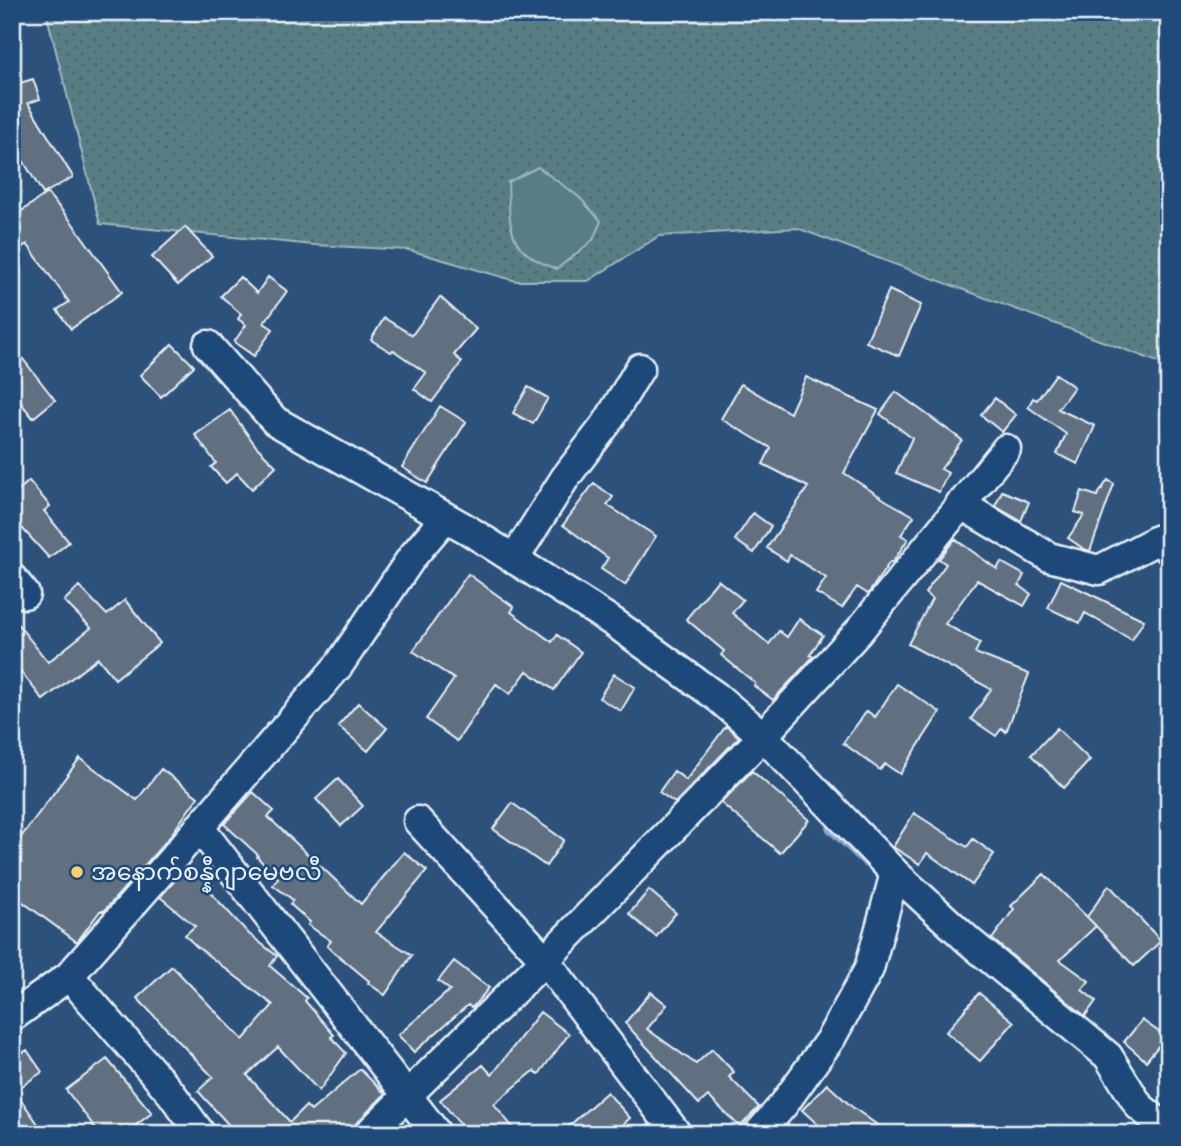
<svg xmlns="http://www.w3.org/2000/svg" width="1181" height="1146" font-family="'Comic Neue','Noto Sans Myanmar',sans-serif">
	<style>
		.grass { fill: url(#grass-dots); stroke: #a0b8be; stroke-width: 2 }
		.garden { fill: #587e84; stroke: #a0b8be; stroke-width: 2 }
		.lines { fill: none; stroke-linecap: round; stroke-linejoin: round }
		.stream { stroke: #89a8c6; stroke-width: 8 }
		.building { fill: #607080; stroke: #e8f1f8; stroke-width: 2 }
		.minor-casing { stroke: #e8f1f8; stroke-width: 33 }
		.minor { stroke: #1f4a7a; stroke-width: 28 }
		.poi-dot { fill: #ffd166; stroke: #1f4a7a; stroke-width: 2.5 }
		.labels { text-anchor: middle; stroke-width: 5; stroke-linejoin: round; paint-order: stroke }
		.poi-label { font-size: 24px; fill: #e8f1f8; stroke: #1f4a7a; text-anchor: start }
	</style>
	<defs>
		<pattern id="grass-dots" width="8" height="8" patternUnits="userSpaceOnUse" patternTransform="scale(1.75)"><rect width="8" height="8" fill="#587e84"/><path d="M2 2h.1M6 6h.1" fill="none" stroke="#50666a" stroke-width="1.8" stroke-linecap="round"/></pattern>
	</defs>
	<rect width="100%" height="100%" fill="#2c527b"/>
	<filter id="ink" filterUnits="userSpaceOnUse"><feTurbulence type="fractalNoise" baseFrequency=".0143" numOctaves="2"/><feDisplacementMap in="SourceGraphic" scale="14" xChannelSelector="R" yChannelSelector="G"/><feConvolveMatrix kernelMatrix="1 2 1 2 8 2 1 2 1" color-interpolation-filters="sRGB"/></filter>
	<g filter="url(#ink)">
		<path class="grass" d="M46 12H1169V366L797 228 659 236 588 281H516L409 250 314 245 100 224Z"/>
		<path class="garden" d="M538 167 579 197 601 221 593 240 557 269C506 252 510 228 508 182Z"/>
		<g class="lines">
			<path class="stream" d="M830 829 866 863"/>
		</g>
		<path class="building" d="M33 79 40 99 28 103 73 177 43 194 12 142 23 134 12 108V82L15 81 17 84Z
			M47 193 71 221 122 292 71 329 57 310 69 302 27 244 12 254V218Z
			M185 227 212 256 178 285 152 257Z
			M240 277 257 293 268 277 287 291 264 323 273 329 254 356 234 342 246 325 238 319 241 314 221 296Z
			M889 290 921 305 899 356 866 342Z
			M440 297 476 329 454 355 462 362 432 402 414 389 426 373 393 350 391 352 371 340 384 318 412 335Z
			M172 344 194 366 161 397 140 375Z
			M12 345 55 400 33 418 12 392Z
			M1056 374 1074 387 1058 409 1095 426 1078 464 1057 454 1066 434 1028 407 1033 398 1037 400Z
			M806 377 878 410 844 473 887 501 914 516 901 535 908 539 892 563 890 562 868 594 857 587 842 608 816 593 826 578 790 555 787 561 767 548 808 487 763 464 771 448 721 419 741 384 790 413Z
			M528 387 548 398 533 424 513 413Z
			M896 392 962 440 941 469 948 473 939 492 896 473 912 438 880 414Z
			M995 398 1016 415 1002 432 981 415Z
			M440 406 466 422 427 483 402 467Z
			M230 410 256 446 276 466 252 489 237 473 226 483 211 467 216 463 195 435Z
			M1108 480 1114 484 1090 551 1084 549 1068 538 1084 515 1075 512 1082 491 1097 496Z
			M29 481 50 506 44 511 69 542 49 558 12 517V496Z
			M594 483 613 497 607 505 656 536 625 585 601 569 608 558 563 525Z
			M1002 491 1029 502 1021 521 995 506Z
			M753 513 771 526 754 553 735 540Z
			M955 539 997 569 1001 562 1024 575 1019 585 1031 594 1024 606 977 580 945 624 980 643 975 653 1029 674 1006 732 1002 728 996 736 971 719 991 689 908 644 932 599 925 593 946 564 939 559Z
			M468 574 514 607 511 612 552 642 557 635 581 652 554 690 527 671 510 694 496 684 457 741 426 719 454 679 413 651Z
			M718 580 743 600 732 613 769 644 779 631 787 637 799 619 823 635 810 655 813 657 773 700 754 686 755 683 721 655 724 651 686 619Z
			M1061 580 1144 620 1132 640 1085 613 1080 623 1048 608Z
			M79 586 107 615 125 600 160 643 115 679 98 658 43 700 12 660V617L48 662 91 628 64 601Z
			M614 674 635 687 621 711 599 698Z
			M897 684 940 712 900 774 885 764 880 770 843 743 867 711 875 717Z
			M358 703 387 728 368 751 338 726Z
			M726 726 739 737 675 803 659 792 674 771 686 780Z
			M1057 728 1090 760 1064 788 1031 755Z
			M80 758 137 800 161 769 198 797 168 839 104 911H100L77 942 12 894V849Z
			M752 771 809 820 780 853 721 803Z
			M338 779 363 806 341 826 316 799Z
			M253 792 274 811 268 817 361 904 404 852 427 871 376 932 412 955 385 995 368 983 369 981 327 946 331 941 308 925 310 922 290 904 293 900 273 885 278 878 257 857 258 855 224 824Z
			M512 803 564 840 546 866 493 829Z
			M914 813 967 847 973 839 994 854 972 885 927 853 920 864 893 847Z
			M188 866 213 886 209 891 249 934 277 956 270 966 307 998 305 1001 334 1035 331 1037 346 1053 319 1091 278 1047 247 1075 290 1122 306 1106 311 1111 360 1069 385 1094 346 1134H237L198 1091 213 1077 137 998 172 966 243 1040 273 1005 196 946 185 935 195 926 160 897Z
			M1044 874 1096 926 1060 960 1089 981 1082 990 1096 1001 1085 1016 992 939 1014 909 1011 906Z
			M1109 885 1161 941 1134 966 1087 917Z
			M649 890 676 913 656 937 629 914Z
			M454 961 489 988 472 1008 468 1005 414 1052 398 1035 450 990 438 981Z
			M651 992 667 1005 647 1029 696 1064 712 1049 734 1072 729 1077 759 1107 740 1127 708 1096 699 1104 625 1023Z
			M979 993 1014 1022 980 1061 946 1032Z
			M540 1012 569 1034 539 1074 534 1071 494 1104 518 1134H468L440 1100 483 1065 492 1075Z
			M1142 1020 1166 1037 1146 1061 1124 1042Z
			M27 1050 42 1072 15 1091 45 1134H12V1059Z
			M107 1059 152 1113 124 1134H100L66 1090Z
			M827 1084 851 1106 890 1134H828L802 1110Z
			M607 1092 630 1118 613 1134H560Z"/>
		<g class="lines">
			<g class="minor-casing">
				<path id="minor" d="M208 345 275 421 465 528 613 622 717 697 763 736 895 873 970 942 1108 1056 1139 1106 1169 1131
					M960 504 1049 557 1099 570 1159 539 1169 550
					M514 559 565 478 607 423 640 368
					M12 578 25 594
					M418 821 545 960 677 1134
					M199 827 437 1134
					M69 976 171 1093 201 1134
					M12 1017 69 976 173 858 339 665 412 557 445 518
					M368 1134 545 960 763 736 859 631 1006 449
					M758 1134 784 1104 831 1038 869 969 895 873"/>
			</g>
			<use href="#minor" class="minor"/>
		</g>
	</g>
	<circle class="poi-dot" cx="77" cy="872" r="7"/>
	<g class="labels">
		<g class="poi-label">
			<text x="91" y="880">အနောက်စန္နီဂျာမေဗလီ</text>
		</g>
	</g>
	<rect width="1181" height="1146" fill="none" stroke="#1f4a7a" stroke-width="42"/>
	<rect x="21" y="21" width="1139" height="1104" fill="none" stroke="#e8f1f8" stroke-width="2.5" filter="url(#ink)"/>
</svg>
